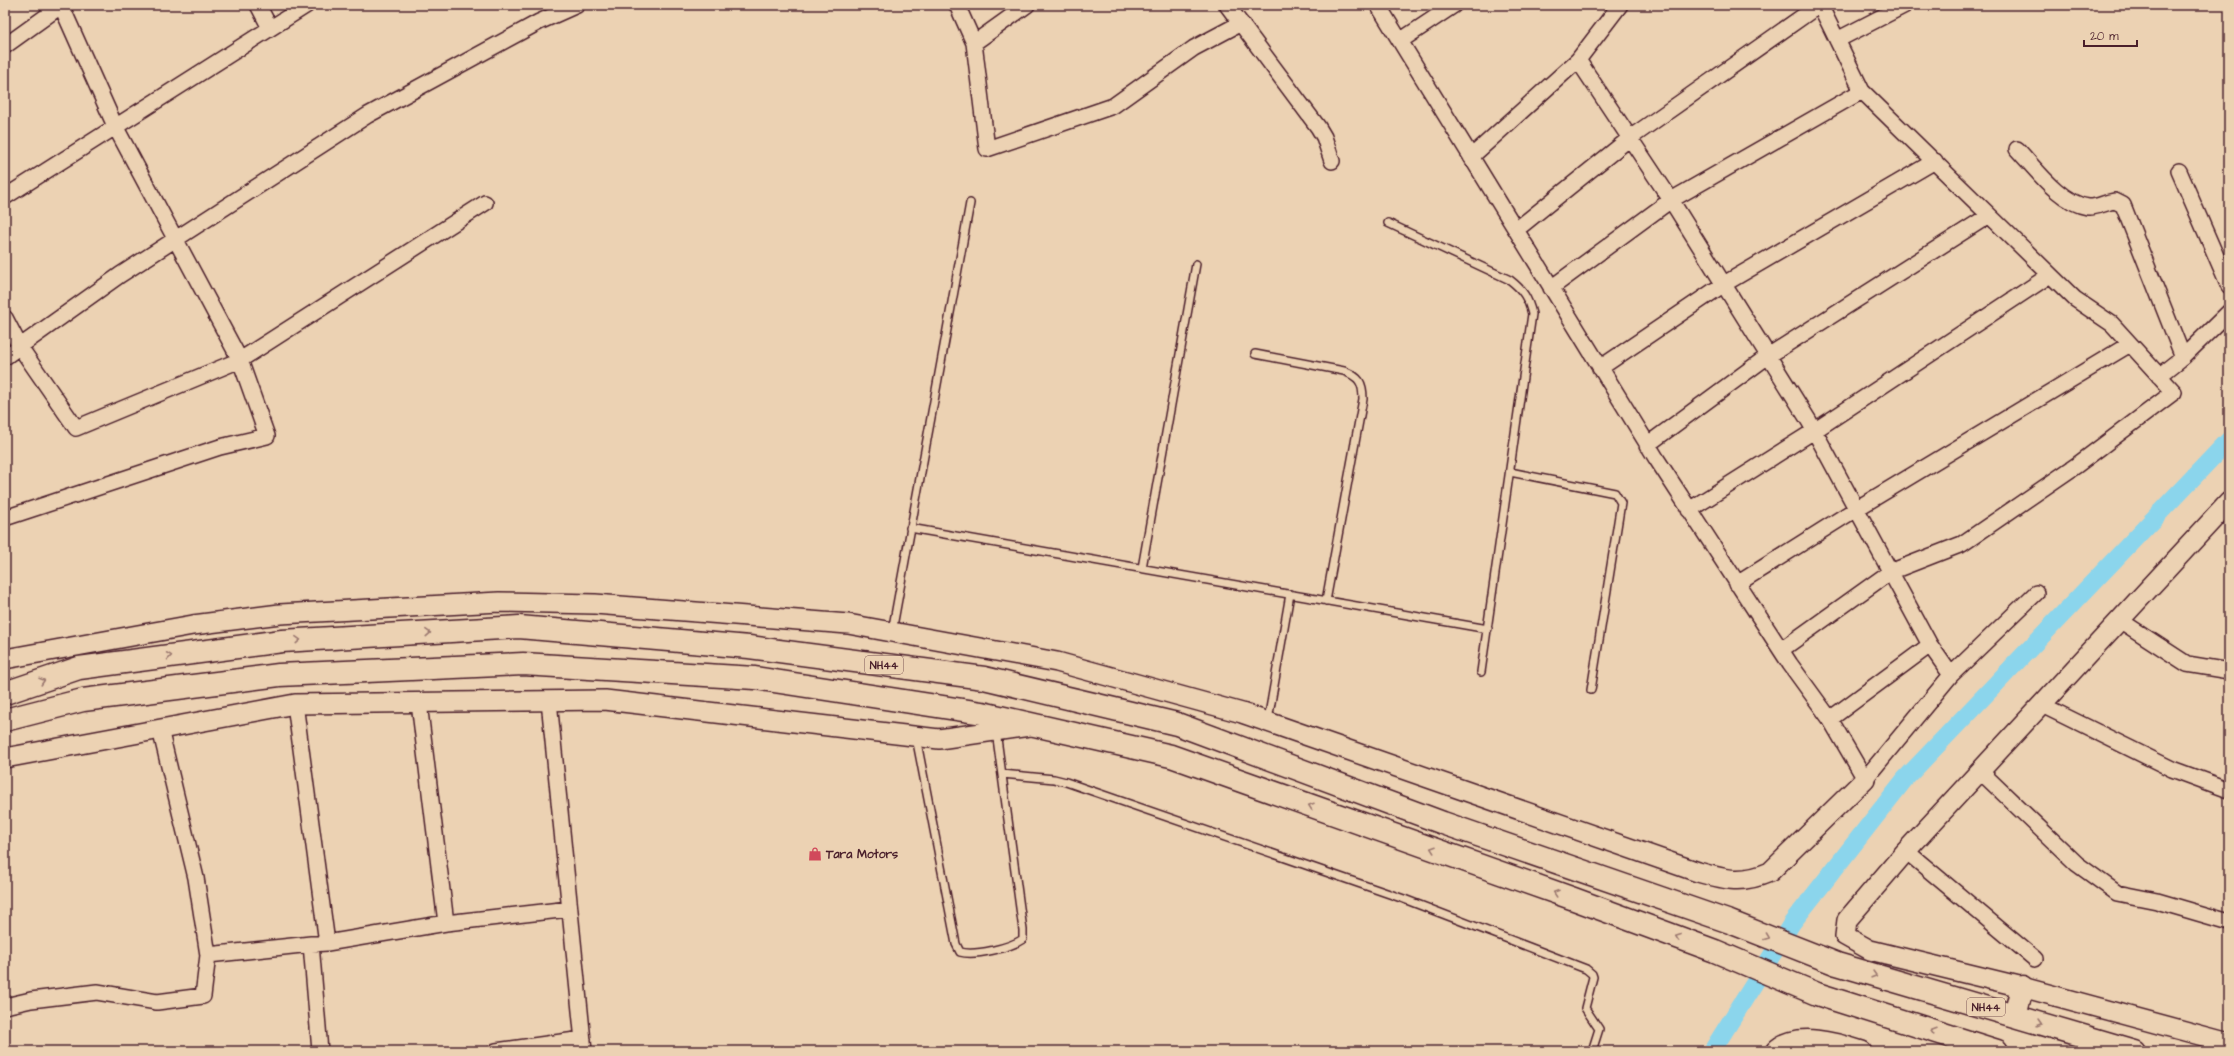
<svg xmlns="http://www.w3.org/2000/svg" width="2234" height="1056" font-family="'Architects Daughter',sans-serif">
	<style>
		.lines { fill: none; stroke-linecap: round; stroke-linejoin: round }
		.canal { stroke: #8bd5ec; stroke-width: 18 }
		.service-casing { stroke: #4a1f2b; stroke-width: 10 }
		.minor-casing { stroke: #4a1f2b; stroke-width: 18 }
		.tertiary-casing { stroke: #4a1f2b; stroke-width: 22 }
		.trunk-casing { stroke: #4a1f2b; stroke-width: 25 }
		.service { stroke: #ecd2b3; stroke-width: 7 }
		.minor { stroke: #ecd2b3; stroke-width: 15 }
		.tertiary { stroke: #ecd2b3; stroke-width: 19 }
		.trunk { stroke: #ecd2b3; stroke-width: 22 }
		.oneway { stroke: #9b786f }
		.labels { text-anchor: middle; stroke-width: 3; stroke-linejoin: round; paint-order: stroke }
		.shield { fill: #ecd2b3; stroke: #7b5554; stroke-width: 1 }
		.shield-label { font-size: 11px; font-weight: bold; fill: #4a1f2b }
		.poi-label { font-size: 12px; font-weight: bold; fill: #4a1f2b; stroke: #ecd2b3; text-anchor: start }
	</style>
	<rect width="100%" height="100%" fill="#ecd2b3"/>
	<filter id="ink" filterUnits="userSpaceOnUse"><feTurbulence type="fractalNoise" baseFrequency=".025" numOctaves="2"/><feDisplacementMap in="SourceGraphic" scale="8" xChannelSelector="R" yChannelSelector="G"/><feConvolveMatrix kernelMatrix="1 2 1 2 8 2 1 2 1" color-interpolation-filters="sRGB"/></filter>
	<g filter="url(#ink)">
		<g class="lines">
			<path class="canal" d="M1712 1051 1792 923 1905 779 2229 440"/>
			<g class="service-casing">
				<path id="service" d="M1388 223 1510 280C1523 290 1528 298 1532 314L1481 672
					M1255 354 1344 371C1359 377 1363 382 1363 399L1326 601
					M1510 472 1615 493 1621 503 1591 690
					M910 528 1488 629
					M1142 568 1196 264
					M892 632 970 203
					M1268 720 1290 594
					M916 737 956 944 960 952C975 956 1010 948 1023 939V930L996 731
					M1002 774 1054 779 1066 782 1404 899 1586 969 1592 974 1593 977 1585 1008 1599 1029 1592 1051"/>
			</g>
			<g class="minor-casing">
				<path id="minor" d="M258 5 270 28
					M957 5 974 43 1027 5
					M1227 5 1318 127 1324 137 1332 161
					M1378 5 1656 458 1790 664 1830 719 1865 779 1951 675 2036 593
					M1620 5 1578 60 1671 200 1809 421 1930 645 1951 675
					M1837 40 1905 5
					M1400 41 1454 5
					M974 43 987 149 1113 106 1194 48 1241 23
					M5 46 62 5
					M2017 149C2035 168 2060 203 2088 207 2096 208 2106 202 2115 201L2123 205 2183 357 2159 376
					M1471 157 1578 60
					M2179 171 2229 286
					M5 197 307 5
					M1516 230 1630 138 1819 5
					M1551 288 1671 200 1862 91
					M5 318 20 347 76 428 240 360 485 203
					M5 357 120 275 368 115 539 22 577 5
					M2183 357 2229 312
					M1600 368 1724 284 1935 161
					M1647 445 1768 356 1988 216
					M1689 510 1814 431 2050 275
					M5 518 220 447 267 436 240 360 115 126 61 5
					M1737 584 1856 509 2130 344
					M2121 621 2187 664 2229 671
					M1781 650 1890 572 1962 544 2077 465 2174 392 2112 324 2075 299 1862 91 1820 5
					M549 701 584 1051
					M419 703 446 923
					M295 704 327 943 311 944 320 1051
					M2042 705 2172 769 2229 790
					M1830 719 1930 645
					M160 729 196 878 208 955
					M1980 771 2077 864 2117 893 2157 901 2229 922
					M1906 851 2035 959
					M327 943 446 923 569 909
					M5 1006 31 1000 97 992 157 1002 203 996 208 955 311 944
					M496 1051 583 1039"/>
			</g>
			<g class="tertiary-casing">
				<path id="tertiary" d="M2229 502 1906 851 1847 920 1845 936 1870 950 2022 987 2229 1043
					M5 659 193 625 280 614 499 602 595 604 848 624 1057 662 1242 713 1698 872C1727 880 1742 884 1770 872L1865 779
					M5 758 295 704 605 700 939 739 1030 726
					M1775 1051C1795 1030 1838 1043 1862 1051"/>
			</g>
			<g class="trunk-casing">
				<path id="trunk" d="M5 693 79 668 282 641 519 627 749 647 984 678 1177 724 1443 823 1730 922 1837 964 2134 1051
					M5 720 83 700 279 675 523 664 755 678 982 713 1171 756 1574 899 1715 951 1817 994 1997 1051
					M2015 1016 2022 987"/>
			</g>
			<use href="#service" class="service"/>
			<use href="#minor" class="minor"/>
			<use href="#tertiary" class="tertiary"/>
			<use href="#trunk" class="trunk"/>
		</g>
		<defs><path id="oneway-chevron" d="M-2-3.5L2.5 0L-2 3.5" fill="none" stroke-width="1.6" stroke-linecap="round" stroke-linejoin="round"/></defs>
		<g class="oneway">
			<use href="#oneway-chevron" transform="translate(428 633) rotate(-3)"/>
			<use href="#oneway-chevron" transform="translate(298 640) rotate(-3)"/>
			<use href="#oneway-chevron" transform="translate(169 656) rotate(-8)"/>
			<use href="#oneway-chevron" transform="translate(42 681) rotate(-18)"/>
			<use href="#oneway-chevron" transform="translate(1311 806) rotate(-161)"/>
			<use href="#oneway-chevron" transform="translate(1433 849) rotate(-161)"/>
			<use href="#oneway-chevron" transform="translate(1556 893) rotate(-161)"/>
			<use href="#oneway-chevron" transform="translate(1678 937) rotate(-160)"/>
			<use href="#oneway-chevron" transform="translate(1767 937) rotate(21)"/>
			<use href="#oneway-chevron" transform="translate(1874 975) rotate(16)"/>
			<use href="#oneway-chevron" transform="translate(2039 1023) rotate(16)"/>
			<use href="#oneway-chevron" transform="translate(1933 1031) rotate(-162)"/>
		</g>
	</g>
	<defs>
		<g id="shop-bare" transform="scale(1.08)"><path d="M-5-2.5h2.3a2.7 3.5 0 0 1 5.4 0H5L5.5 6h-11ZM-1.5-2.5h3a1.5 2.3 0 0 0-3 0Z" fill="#d1495b" stroke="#ecd2b3" stroke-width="2.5" paint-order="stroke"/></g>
	</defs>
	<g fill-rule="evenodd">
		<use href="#shop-bare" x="815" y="854"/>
	</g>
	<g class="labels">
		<g class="shield">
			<rect x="865" y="656" width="38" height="18" rx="3"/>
			<rect x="1967" y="998" width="38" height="18" rx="3"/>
		</g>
		<g class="shield-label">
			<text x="884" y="669">NH44</text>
			<text x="1986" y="1011">NH44</text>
		</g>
		<g class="poi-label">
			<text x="826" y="858">Tara Motors</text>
		</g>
	</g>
	<rect width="2234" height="1056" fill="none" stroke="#ecd2b3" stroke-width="20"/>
	<rect x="10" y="10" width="2214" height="1036" fill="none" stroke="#4a1f2b" stroke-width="1.5" filter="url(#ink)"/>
	<path d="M2084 40v6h53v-6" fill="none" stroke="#4a1f2b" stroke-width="2"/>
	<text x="2090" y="40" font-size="12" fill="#4a1f2b" stroke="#ecd2b3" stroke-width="3" paint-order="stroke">20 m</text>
</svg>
